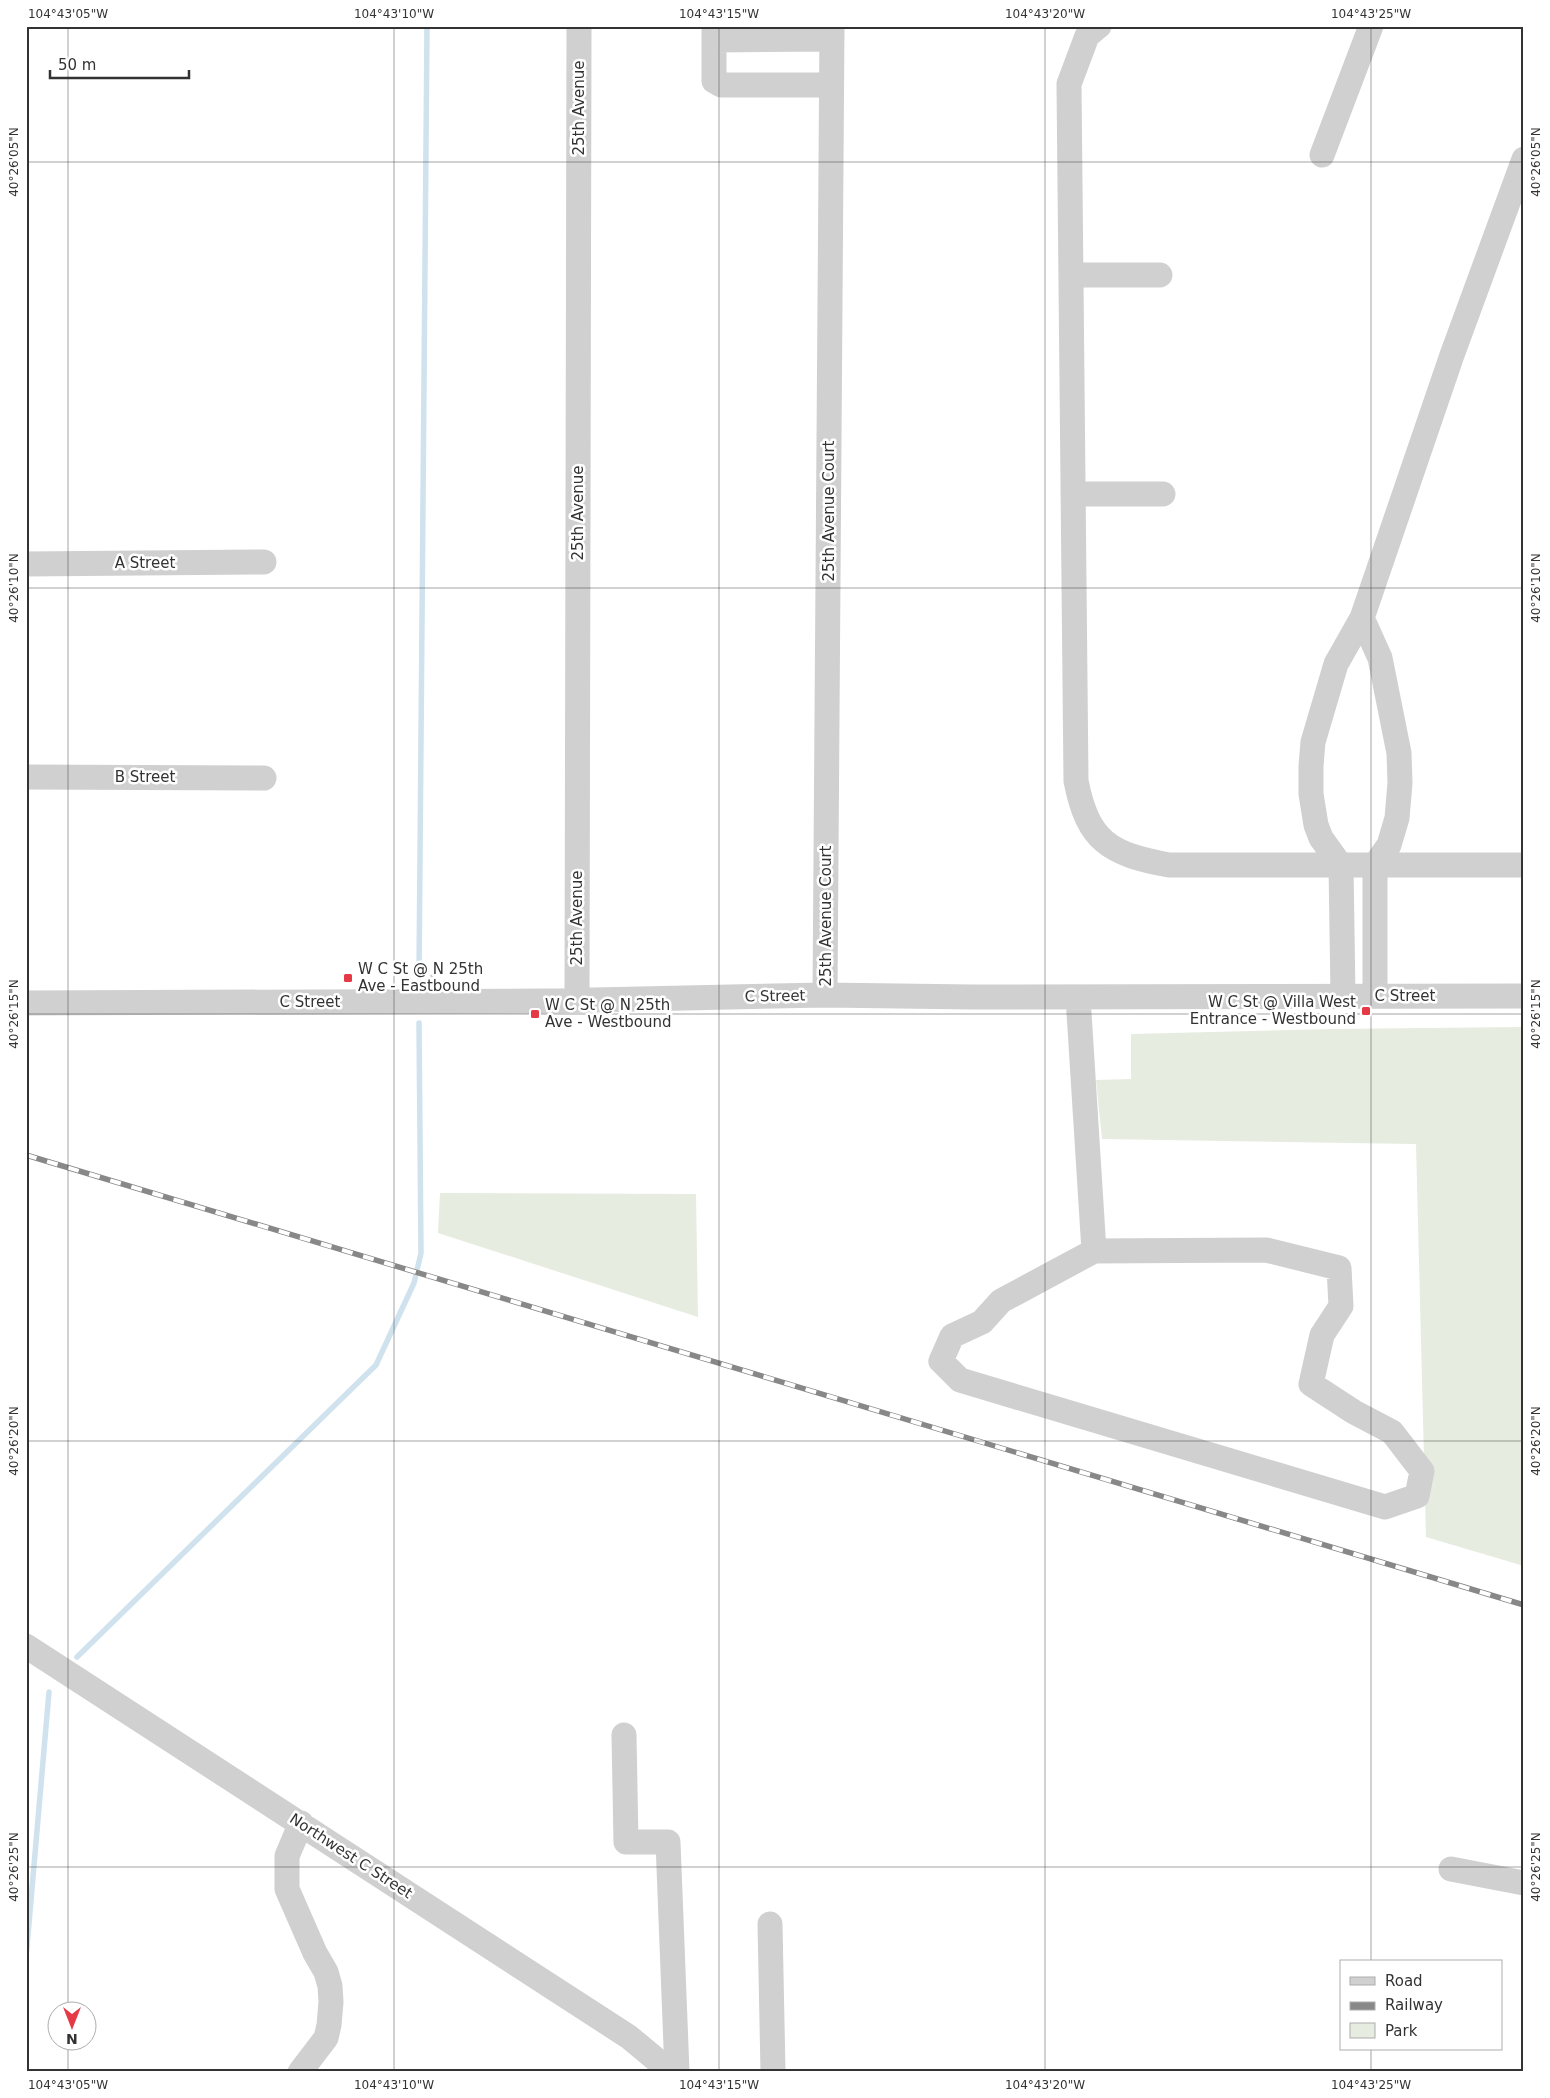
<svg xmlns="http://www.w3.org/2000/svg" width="1550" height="2098" font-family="'DejaVu Sans',sans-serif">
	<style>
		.green { fill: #e6ecdf }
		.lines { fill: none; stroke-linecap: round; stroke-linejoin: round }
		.stream { stroke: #cfe2ee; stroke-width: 5.5 }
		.path { stroke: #cdcdcd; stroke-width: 3; stroke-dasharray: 2.5 2.5; stroke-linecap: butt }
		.minor { stroke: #d0d0d0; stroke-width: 25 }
		.rail-casing { stroke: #888; stroke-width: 5.5 }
		.rail { stroke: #fff; stroke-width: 4; stroke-dasharray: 11; stroke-linecap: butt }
		.ticks { fill: none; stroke: #333; stroke-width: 1; stroke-opacity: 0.45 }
		.poi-dot { fill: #e63946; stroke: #fff; stroke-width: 2 }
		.labels { text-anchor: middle; stroke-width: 5; stroke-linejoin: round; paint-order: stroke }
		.street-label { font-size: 15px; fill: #333; stroke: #fff }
		.poi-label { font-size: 15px; fill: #333; stroke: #fff; text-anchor: start }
		.neatline { fill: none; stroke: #333; stroke-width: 2 }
		.ticks-label { font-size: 12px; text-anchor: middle; fill: #333 }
	</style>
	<rect width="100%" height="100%" fill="#fff"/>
	<path class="green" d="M1524 1027V1566L1426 1537 1416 1144 1102 1139 1096 1080 1131 1079V1034L1332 1029Z
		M440 1193 696 1194 698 1317 438 1233Z"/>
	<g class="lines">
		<path class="stream" d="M419 977 427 26
			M77 1657 376 1365 414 1283 421 1253 419 1023
			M26 1958 49 1692"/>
		<path class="path" d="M428 981 438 968
			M1523 1301 1524 1300"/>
		<path class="minor" d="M714 26V81L721 85H831
			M1099 26 1087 36 1069 84 1076 781C1088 842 1110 854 1169 865H1524
			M714 40 832 39
			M1322 155 1371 26
			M1071 275H1160
			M1073 494H1163
			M26 564 264 562
			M1362 618 1380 658 1399 753 1400 783 1397 818 1389 845 1375 865V996
			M26 777 264 778
			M825 995 832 26
			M1343 996 1341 866 1321 838 1316 825 1311 794V766L1313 742 1336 664 1362 618 1452 355 1524 159
			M1078 997 1094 1251
			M577 1000 579 26
			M26 1003 548 1001 825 995 972 997 1524 996
			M1266 1250 1339 1268 1341 1306 1322 1335 1311 1384 1354 1412 1392 1432 1422 1471 1417 1496 1385 1507 960 1380 941 1361 952 1336 982 1322 1001 1301 1094 1251Z
			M26 1646 629 2037 671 2072
			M624 1735 626 1842H668L677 2072
			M1451 1869 1524 1883
			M770 1924 773 2072
			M300 2072 326 2038 329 2025 331 2002 330 1986 326 1972 315 1953 287 1889V1856L301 1823"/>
		<g class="rail-casing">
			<path id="rail" d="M26 1155 1524 1605"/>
		</g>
		<use href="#rail" class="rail"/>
	</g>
	<path class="ticks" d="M68 26V2010M394 26V2072M719 26V2072M1045 26V2072M1371 26V1962M26 162H1524M26 588H1524M26 1014H1524M26 1441H1524M26 1867H1524M68 2040V2072M1371 2049V2072"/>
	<g class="poi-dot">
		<rect x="343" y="973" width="10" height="10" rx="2.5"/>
		<rect x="1361" y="1006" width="10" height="10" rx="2.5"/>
		<rect x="530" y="1009" width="10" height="10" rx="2.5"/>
	</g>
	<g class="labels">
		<g class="street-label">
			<text transform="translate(579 108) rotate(-90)" y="5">25th Avenue</text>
			<text transform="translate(829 511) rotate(-90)" y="5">25th Avenue Court</text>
			<text transform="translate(578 513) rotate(-90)" y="5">25th Avenue</text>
			<text x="145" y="568">A Street</text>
			<text x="145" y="782">B Street</text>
			<text transform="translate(826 916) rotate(-90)" y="5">25th Avenue Court</text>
			<text transform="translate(577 918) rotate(-90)" y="5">25th Avenue</text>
			<text transform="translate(775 996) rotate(-1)" y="5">C Street</text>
			<text x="1405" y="1001">C Street</text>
			<text x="310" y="1007">C Street</text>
			<text transform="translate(351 1856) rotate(33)" y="5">Northwest C Street</text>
		</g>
		<g class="poi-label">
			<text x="358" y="974">W C St @ N 25th<tspan x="358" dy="17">Ave - Eastbound</tspan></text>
			<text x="1356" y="1007" text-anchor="end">W C St @ Villa West<tspan x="1356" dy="17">Entrance - Westbound</tspan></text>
			<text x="545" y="1010">W C St @ N 25th<tspan x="545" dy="17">Ave - Westbound</tspan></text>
		</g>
	</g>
	<rect width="1550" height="2098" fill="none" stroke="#ffffff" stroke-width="55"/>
	<rect x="1340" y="1960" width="162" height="90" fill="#ffffff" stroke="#adadad"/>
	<rect x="1350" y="1977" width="25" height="8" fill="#d0d0d0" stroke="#adadad"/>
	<text x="1385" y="1986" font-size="15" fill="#333333">Road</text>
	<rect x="1350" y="2002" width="25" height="8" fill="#888888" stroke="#adadad"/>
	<text x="1385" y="2010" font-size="15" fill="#333333">Railway</text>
	<rect x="1350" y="2023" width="25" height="15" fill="#e6ecdf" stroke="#adadad"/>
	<text x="1385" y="2036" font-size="15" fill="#333333">Park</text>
	<g transform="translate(72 2026) rotate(180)"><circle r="24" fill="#ffffff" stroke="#adadad"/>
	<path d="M0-4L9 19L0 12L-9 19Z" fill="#e63946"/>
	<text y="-8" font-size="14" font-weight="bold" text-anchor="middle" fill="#333333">N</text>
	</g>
	<path d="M50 70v8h139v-8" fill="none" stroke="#333333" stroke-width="2.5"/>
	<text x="58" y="70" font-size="15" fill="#333333" stroke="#ffffff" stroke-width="4" paint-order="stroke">50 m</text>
	<rect x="28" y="28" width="1494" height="2042" class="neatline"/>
	<g class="ticks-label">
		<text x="68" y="18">104°43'05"W</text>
		<text x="394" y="18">104°43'10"W</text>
		<text x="719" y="18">104°43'15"W</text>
		<text x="1045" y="18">104°43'20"W</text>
		<text x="1371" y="18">104°43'25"W</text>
		<text transform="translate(1536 162) rotate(-90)" y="4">40°26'05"N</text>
		<text transform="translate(14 162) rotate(-90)" y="4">40°26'05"N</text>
		<text transform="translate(1536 588) rotate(-90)" y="4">40°26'10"N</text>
		<text transform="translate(14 588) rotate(-90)" y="4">40°26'10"N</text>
		<text transform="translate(1536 1014) rotate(-90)" y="4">40°26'15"N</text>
		<text transform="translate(14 1014) rotate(-90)" y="4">40°26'15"N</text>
		<text transform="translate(14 1441) rotate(-90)" y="4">40°26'20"N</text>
		<text transform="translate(1536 1441) rotate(-90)" y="4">40°26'20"N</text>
		<text transform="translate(1536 1867) rotate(-90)" y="4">40°26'25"N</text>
		<text transform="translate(14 1867) rotate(-90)" y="4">40°26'25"N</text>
		<text x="68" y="2089">104°43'05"W</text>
		<text x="394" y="2089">104°43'10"W</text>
		<text x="719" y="2089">104°43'15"W</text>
		<text x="1045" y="2089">104°43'20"W</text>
		<text x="1371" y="2089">104°43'25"W</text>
	</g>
</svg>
